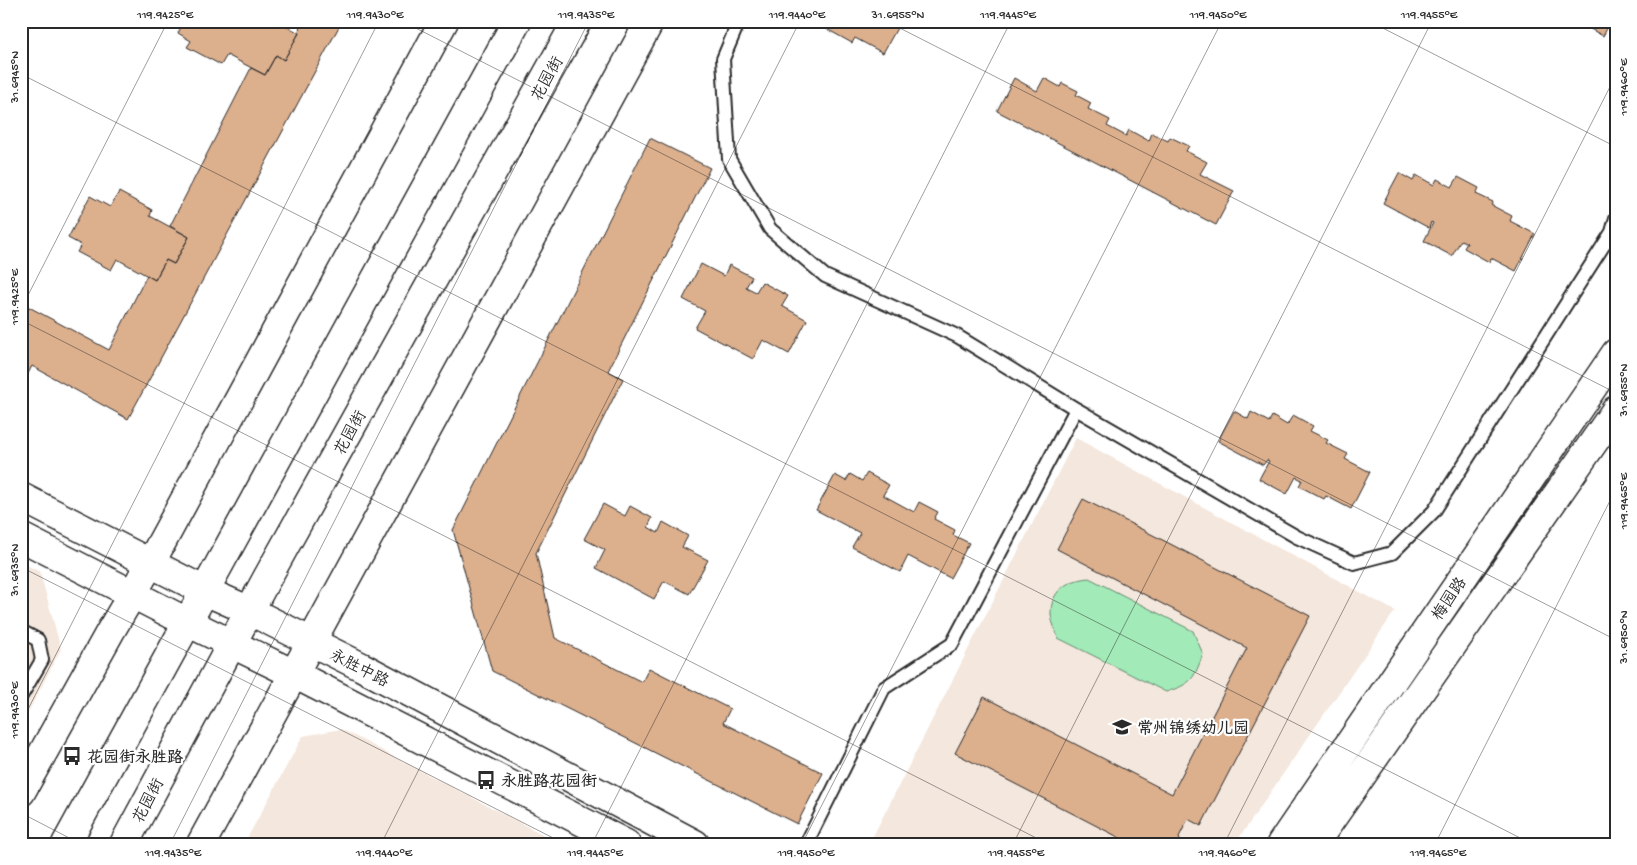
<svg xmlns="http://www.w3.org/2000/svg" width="1637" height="865" font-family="'Gochi Hand','LXGW WenKai TC',sans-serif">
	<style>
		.built { fill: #f4e7dd }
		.green { fill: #a2eab7; stroke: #668a71 }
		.building { fill: #dcaf8d; stroke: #2b2b2b }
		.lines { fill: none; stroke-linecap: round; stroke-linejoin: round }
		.service-casing { stroke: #2b2b2b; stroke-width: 16 }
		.tertiary-casing { stroke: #2b2b2b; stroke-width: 31 }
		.secondary-casing { stroke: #2b2b2b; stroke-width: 31 }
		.service { stroke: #fff; stroke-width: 12 }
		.tertiary { stroke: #fff; stroke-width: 28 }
		.secondary { stroke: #fff; stroke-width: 28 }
		.ticks { fill: none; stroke: #2b2b2b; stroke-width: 1; stroke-opacity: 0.45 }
		.labels { text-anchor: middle; stroke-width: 4.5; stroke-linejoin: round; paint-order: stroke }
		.street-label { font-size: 16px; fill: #2b2b2b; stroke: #fff }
		.poi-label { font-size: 16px; font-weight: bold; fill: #2b2b2b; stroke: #fff; text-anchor: start }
		.neatline { fill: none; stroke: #2b2b2b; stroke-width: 2 }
		.ticks-label { font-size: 12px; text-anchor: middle; fill: #2b2b2b }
	</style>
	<rect width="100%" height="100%" fill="#fff"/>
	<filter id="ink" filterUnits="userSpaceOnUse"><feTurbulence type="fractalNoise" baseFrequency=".02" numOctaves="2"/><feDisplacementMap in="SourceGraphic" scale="10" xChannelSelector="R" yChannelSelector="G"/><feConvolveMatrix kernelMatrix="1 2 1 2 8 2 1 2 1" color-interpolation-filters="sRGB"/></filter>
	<g filter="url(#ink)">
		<path class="built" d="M1076 438 1395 611 1235 844H869Z
			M21 562 40 572 61 649 21 726Z
			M341 729 561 844H244L303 736Z"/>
		<path class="green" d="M1089 578 1193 631 1203 654C1194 679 1192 684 1166 692L1058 638C1056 631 1052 623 1051 615 1050 591 1067 580 1089 578Z"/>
		<path class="building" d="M184 21H278L299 33 284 60 276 55 265 75 227 55 221 65 187 47 191 41 178 33Z
			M300 21H342L128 419 32 366 21 387V322L29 307 109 350 147 275 155 280 166 260 174 264 189 237 170 226 251 68 265 75 276 55 284 60 299 33Z
			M812 21H901L883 53 855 38 852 43Z
			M1576 21H1611L1603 36Z
			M1014 78 1037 91 1044 78 1060 87 1062 83 1078 91 1076 95 1091 103 1088 109 1110 120 1107 126 1126 136 1129 130 1149 141 1152 133 1168 141 1170 137 1189 146 1186 151 1207 162 1200 174 1234 191 1216 225 997 111Z
			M650 138 710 168 608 371 623 379 536 553 555 638 642 682 649 668 730 709 723 723 823 773 797 824 492 671 453 530Z
			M1399 173 1413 181 1416 175 1434 185 1437 179 1452 187 1458 177 1479 188 1476 194 1493 202 1491 205 1512 216 1510 221 1535 234 1516 271 1491 258 1489 262 1464 248 1467 243 1461 240 1452 256 1424 241 1433 223 1431 222 1429 228 1383 203Z
			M119 192 152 210 150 216 189 237 174 264 166 260 155 280 117 259 111 270 77 252 81 245 68 238 90 196 110 207Z
			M701 264 724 276 729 265 752 277 746 287 756 292 762 282 788 296 782 306 807 320 789 354 763 340 753 359 695 328 705 311 683 299Z
			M21 304 29 307 21 322Z
			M1234 411 1248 419 1251 412 1269 422 1272 416 1287 425 1293 415 1313 426 1310 431 1328 440 1326 443 1348 454 1345 459 1370 472 1351 509 1326 496 1324 499 1299 486 1302 480 1296 477 1287 494 1259 479 1269 461 1267 460 1263 465 1218 441Z
			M867 473 889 485 883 495 914 512 919 502 938 512 934 519 955 530 953 535 969 543 950 578 908 556 900 572 852 547 860 533 816 510 835 475 846 481 850 474 862 481Z
			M1083 499 1310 616 1201 826 1188 819 1179 837 1181 844H1126V841L955 753 984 697 1172 794 1247 648 1057 549Z
			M603 504 625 516 630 506 652 518 648 527 658 533 663 522 688 536 682 547 708 560 689 594 664 581 654 599 596 568 605 550 584 539Z"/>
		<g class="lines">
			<g class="service-casing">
				<path id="service" d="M739 21 723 59 729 159 770 229 825 276 957 336 1076 409 1297 537 1354 563 1392 553 1434 511 1612 232 1616 218
					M21 631 38 640 42 660 21 696
					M806 844 884 688 952 644 1076 409"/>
			</g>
			<g class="tertiary-casing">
				<path id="tertiary" d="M21 497 205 591 250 611 362 667 695 844
					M21 537 187 622 294 674 626 844
					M21 792 110 632 151 562 444 21
					M201 844 650 21
					M1281 844 1616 353
					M1314 844 1616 410"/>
			</g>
			<g class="secondary-casing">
				<path id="secondary" d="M66 844 517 21
					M124 844 266 580 577 21"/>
			</g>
			<use href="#service" class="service"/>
			<use href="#tertiary" class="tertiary"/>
			<use href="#secondary" class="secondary"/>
		</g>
	</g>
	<path class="ticks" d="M402 21 1616 640M886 21 1616 393M1369 21 1616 147M21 74 1532 844M21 309 168 21M21 320 1048 844M21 567 565 844M21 723 379 21M21 813 81 844M170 844 589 21M381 844 800 21M592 844 1011 21M802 844 1222 21M1013 844 1432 21M1224 844 1616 75M1435 844 1616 489"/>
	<defs>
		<g id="school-bare" transform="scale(1.5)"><path d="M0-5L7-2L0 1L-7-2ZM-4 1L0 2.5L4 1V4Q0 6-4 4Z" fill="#2b2b2b" stroke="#fff" stroke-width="2.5" paint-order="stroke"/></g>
		<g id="bus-bare" transform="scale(1.5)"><path d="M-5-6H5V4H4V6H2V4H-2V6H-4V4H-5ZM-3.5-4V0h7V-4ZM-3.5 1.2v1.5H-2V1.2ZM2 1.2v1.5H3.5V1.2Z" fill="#2b2b2b" stroke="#fff" stroke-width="2.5" paint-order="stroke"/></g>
	</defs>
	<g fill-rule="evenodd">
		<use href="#school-bare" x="1122" y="727"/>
		<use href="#bus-bare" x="72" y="756"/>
		<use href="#bus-bare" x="486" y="780"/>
	</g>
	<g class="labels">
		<g class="street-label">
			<text transform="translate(546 78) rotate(-61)" y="6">花园街</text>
			<text transform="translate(349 432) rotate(-61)" y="6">花园街</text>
			<text transform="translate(1448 598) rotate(-56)" y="6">梅园路</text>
			<text transform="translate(360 667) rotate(27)" y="6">永胜中路</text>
			<text transform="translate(147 800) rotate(-62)" y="6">花园街</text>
		</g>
		<g class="poi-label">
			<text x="1137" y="733">常州锦绣幼儿园</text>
			<text x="87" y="762">花园街永胜路</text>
			<text x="501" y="786">永胜路花园街</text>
		</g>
	</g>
	<rect width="1637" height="865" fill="none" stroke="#fff" stroke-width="55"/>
	<rect x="28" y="28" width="1582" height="810" class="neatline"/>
	<g class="ticks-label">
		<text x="165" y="18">119.9425°E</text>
		<text x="375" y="18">119.9430°E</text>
		<text x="586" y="18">119.9435°E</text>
		<text x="797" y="18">119.9440°E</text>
		<text x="898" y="18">31.6955°N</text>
		<text x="1008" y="18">119.9445°E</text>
		<text x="1218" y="18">119.9450°E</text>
		<text x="1429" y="18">119.9455°E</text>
		<text transform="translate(14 77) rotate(-90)" y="4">31.6945°N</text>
		<text transform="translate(1623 87) rotate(-90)" y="4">119.9460°E</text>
		<text transform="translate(14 297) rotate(-90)" y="4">119.9425°E</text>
		<text transform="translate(1623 390) rotate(-90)" y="4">31.6955°N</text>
		<text transform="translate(1623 501) rotate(-90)" y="4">119.9465°E</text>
		<text transform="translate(14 570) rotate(-90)" y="4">31.6935°N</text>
		<text transform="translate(1623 637) rotate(-90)" y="4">31.6950°N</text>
		<text transform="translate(14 710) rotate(-90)" y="4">119.9430°E</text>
		<text x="173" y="856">119.9435°E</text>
		<text x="384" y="856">119.9440°E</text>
		<text x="595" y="856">119.9445°E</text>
		<text x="806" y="856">119.9450°E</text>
		<text x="1016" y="856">119.9455°E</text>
		<text x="1227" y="856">119.9460°E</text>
		<text x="1438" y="856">119.9465°E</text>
	</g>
</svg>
